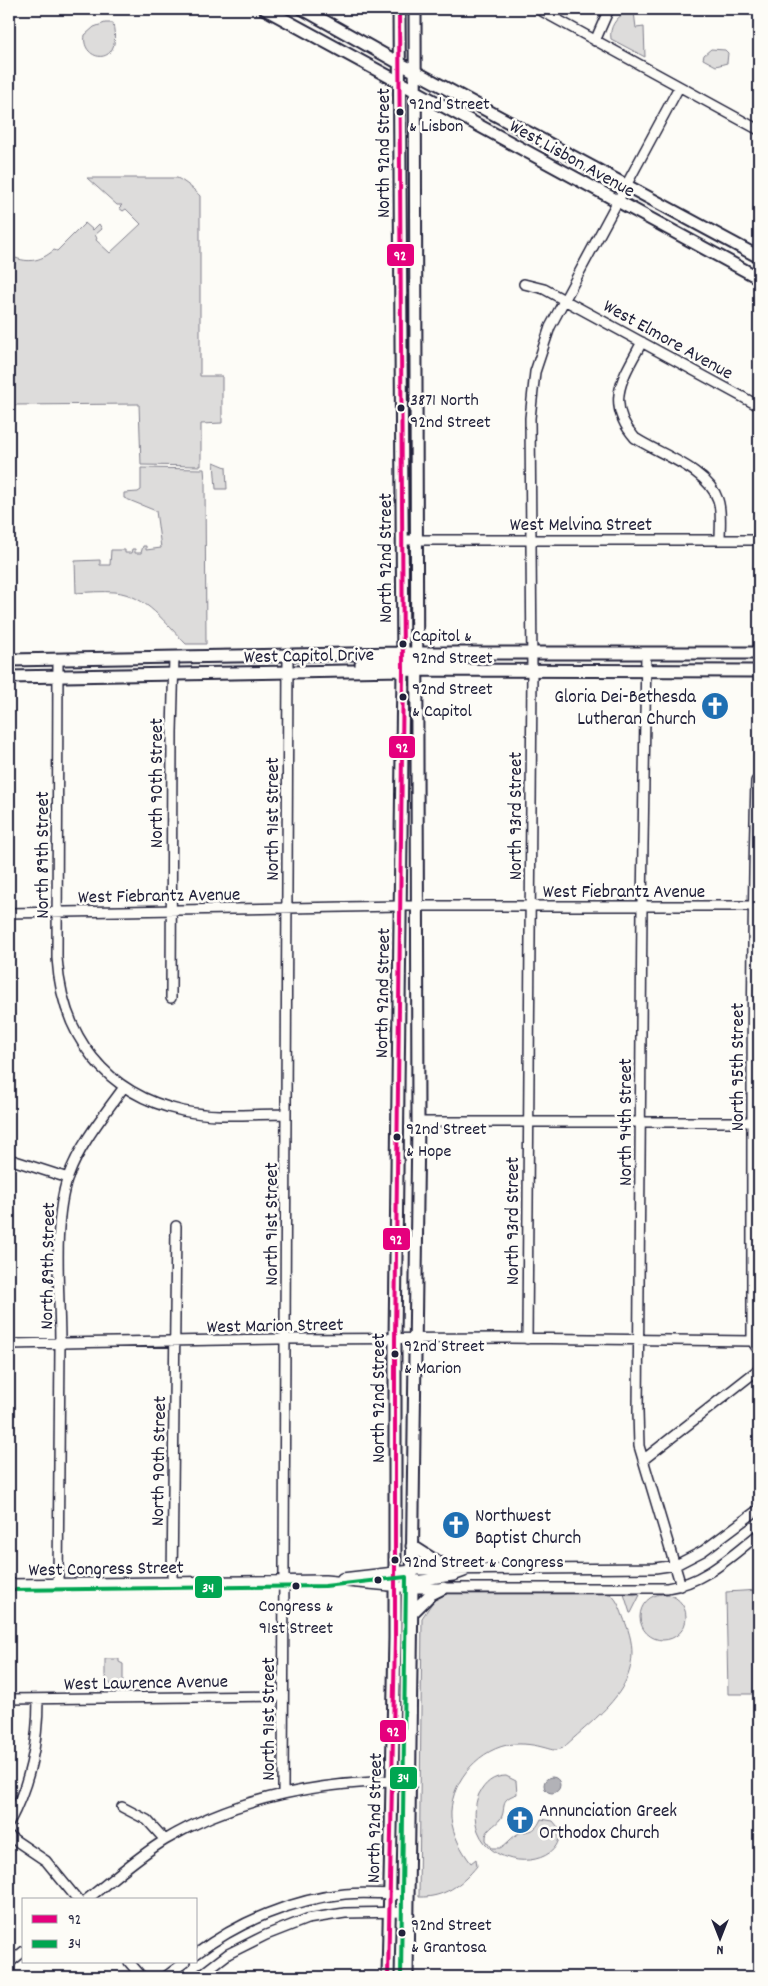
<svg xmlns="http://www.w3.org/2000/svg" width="768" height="1986" font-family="Dekko,sans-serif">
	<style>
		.green { fill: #dddcdb; stroke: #807f8b }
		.water { fill: #b2b2b7; stroke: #787885 }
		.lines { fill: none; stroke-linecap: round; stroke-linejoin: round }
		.minor-casing { stroke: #22223b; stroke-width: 12 }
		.major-casing { stroke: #22223b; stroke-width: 15 }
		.minor { stroke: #fdfcf7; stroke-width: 9 }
		.major { stroke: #fdfcf7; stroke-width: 11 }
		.bus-1-casing { stroke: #fdfcf7; stroke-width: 8 }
		.bus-2-casing { stroke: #fdfcf7; stroke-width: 8 }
		.bus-1 { stroke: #e5007d; stroke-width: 4 }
		.bus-2 { stroke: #00a651; stroke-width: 4 }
		.bus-dot { fill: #22223b; stroke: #fdfcf7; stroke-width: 2 }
		.labels { text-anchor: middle; stroke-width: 5; stroke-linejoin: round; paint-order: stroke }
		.bus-label { font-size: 18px; fill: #22223b; stroke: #fdfcf7; text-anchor: start }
		.street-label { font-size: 19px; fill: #22223b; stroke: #fdfcf7 }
		.poi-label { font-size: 19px; fill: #22223b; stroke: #fdfcf7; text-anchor: start }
		.line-badge { stroke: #fdfcf7; stroke-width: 2 }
		.badge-label { font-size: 14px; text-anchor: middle; font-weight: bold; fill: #fff }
	</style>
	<rect width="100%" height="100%" fill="#fdfcf7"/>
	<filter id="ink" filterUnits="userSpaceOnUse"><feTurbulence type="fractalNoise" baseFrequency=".02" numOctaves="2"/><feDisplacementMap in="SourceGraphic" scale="10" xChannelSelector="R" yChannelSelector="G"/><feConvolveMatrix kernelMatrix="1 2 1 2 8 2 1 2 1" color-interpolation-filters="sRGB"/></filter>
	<g filter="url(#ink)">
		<path class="green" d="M626 12H634L636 28 644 27 645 57 611 39C609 27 616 18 626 12Z
			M105 23H113C114 30 116 40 113 47 106 65 81 55 85 35L94 27Z
			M711 49 725 50 728 53 727 63 716 66 703 59 704 55Z
			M87 178H177C184 181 195 190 200 196V376H222V423L201 424V466L141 465 139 404 13 405 12 423H9V255C26 264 40 262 54 250L57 251 85 223 93 230 99 224 102 229 95 235 97 238 96 240 110 253 141 224 126 209 123 211 119 208 122 205H117Z
			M214 462 226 467 227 489H216Z
			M141 468 204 469 205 481 206 644H186C166 624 146 595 115 592 102 591 89 592 76 593L75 561 100 560V565H110L111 550H125V553H131L132 549H135V553H141L143 546H146V550L161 548 156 511 124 498V493L138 492 141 490Z
			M759 1590V1694H728L726 1592Z
			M438 1594H610C619 1600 622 1615 626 1624 649 1683 601 1712 563 1748 554 1752 551 1749 542 1747 531 1744 518 1743 507 1745 475 1752 449 1785 451 1818 453 1835 461 1850 471 1863L476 1859 477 1866C462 1885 443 1898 419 1897L422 1618Z
			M624 1594 640 1595 631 1613H630Z
			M640 1617a23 23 0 1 1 46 0a23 23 0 1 1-46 0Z
			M105 1659H119V1662L123 1664V1680L119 1685H111L105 1676Z
			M506 1776 516 1781 517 1794C498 1800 507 1807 501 1818 495 1827 485 1828 486 1840L492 1848H500C506 1845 510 1839 516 1835 526 1828 533 1837 541 1819L553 1821 558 1827C569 1866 495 1875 478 1831 474 1820 474 1805 479 1794 485 1783 493 1776 506 1776Z"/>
		<path class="water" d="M544 1785a8 8 0 1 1 16 0a8 8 0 1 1-16 0Z"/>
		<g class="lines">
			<g class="minor-casing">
				<path id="minor" d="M538 9 759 130
					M595 41 609 9
					M524 284 544 289 759 406
					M642 342C623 377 604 403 635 438 661 455 708 469 718 500 722 512 720 526 720 539
					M402 540H759
					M646 653 642 906 638 1412 639 1446 681 1586
					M58 659 57 958C62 1036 105 1094 183 1111 216 1118 252 1114 286 1114
					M759 781H756C751 968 752 1154 752 1341L759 1351
					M9 913 400 906H759
					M171 998 172 732 174 657
					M418 1122H759
					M9 1159 68 1178
					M527 1339 532 670 530 418 535 372 550 327 679 87
					M9 1344 278 1339 509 1338 752 1341
					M643 1460 759 1369
					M342 1578 412 1570 655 1568 676 1565 703 1551 759 1509
					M172 1582 176 1226
					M406 1582 453 1576 464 1572
					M58 1583C58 1503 60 1423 60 1344 60 1294 52 1223 68 1177 80 1144 104 1115 124 1087
					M9 1584 325 1580 412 1588H667C704 1583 730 1557 759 1534
					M9 1699 283 1696
					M283 1793 288 655
					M122 1807 147 1820 165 1840
					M9 1823C30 1783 38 1744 38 1699
					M9 1836 46 1861 78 1900
					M86 1900C112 1880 137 1857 165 1840 239 1796 324 1781 409 1781
					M196 1954C238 1922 293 1899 345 1894 366 1892 387 1894 407 1895
					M129 1962 142 1977
					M9 1963 24 1951
					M165 1977 185 1962
					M198 1977 228 1954 266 1935 307 1919 345 1913 407 1912"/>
			</g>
			<g class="major-casing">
				<path id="major" d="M265 9 759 278
					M303 9 399 63 759 257
					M9 660 402 653H759
					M412 663 455 659
					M361 664 407 659
					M9 677 403 670 759 671
					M412 1546 448 1569
					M411 1614 431 1594 443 1588
					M388 1977 395 1638V1340L403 670 399 9
					M407 1977 418 1122 415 9"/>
			</g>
			<use href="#minor" class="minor"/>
			<use href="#major" class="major"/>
			<g class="bus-1-casing">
				<path id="bus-1" d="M388 1977 395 1638V1340L403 670 399 9"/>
			</g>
			<g class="bus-2-casing">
				<path id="bus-2" d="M9 1590 325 1586 406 1577 401 1977"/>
			</g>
			<use href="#bus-1" class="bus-1"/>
			<use href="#bus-2" class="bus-2"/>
		</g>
	</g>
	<defs>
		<g id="church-disc" transform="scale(1.4375)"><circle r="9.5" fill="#1f6fb2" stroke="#fdfcf7"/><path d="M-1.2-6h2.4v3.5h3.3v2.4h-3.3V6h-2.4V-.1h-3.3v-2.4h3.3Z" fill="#fff"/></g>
	</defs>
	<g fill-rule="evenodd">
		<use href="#church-disc" x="715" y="706"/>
		<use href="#church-disc" x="456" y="1525"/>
		<use href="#church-disc" x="520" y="1820"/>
	</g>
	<g class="bus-dot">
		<circle cx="400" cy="112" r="4.5"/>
		<circle cx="401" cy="408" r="4.5"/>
		<circle cx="403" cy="644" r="4.5"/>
		<circle cx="403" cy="697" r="4.5"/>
		<circle cx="397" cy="1137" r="4.5"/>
		<circle cx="395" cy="1354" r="4.5"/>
		<circle cx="395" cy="1560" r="4.5"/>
		<circle cx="378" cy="1580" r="4.5"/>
		<circle cx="296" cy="1586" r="4.5"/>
		<circle cx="402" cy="1933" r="4.5"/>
	</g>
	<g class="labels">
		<g class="bus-label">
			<text x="409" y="109">92nd Street<tspan x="409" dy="22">&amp; Lisbon</tspan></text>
			<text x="410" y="405">3871 North<tspan x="410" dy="22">92nd Street</tspan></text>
			<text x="412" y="641">Capitol &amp;<tspan x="412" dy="22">92nd Street</tspan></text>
			<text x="412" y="694">92nd Street<tspan x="412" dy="22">&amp; Capitol</tspan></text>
			<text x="406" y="1134">92nd Street<tspan x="406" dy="22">&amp; Hope</tspan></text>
			<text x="404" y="1351">92nd Street<tspan x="404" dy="22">&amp; Marion</tspan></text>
			<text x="404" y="1567">92nd Street &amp; Congress</text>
			<text x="296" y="1611" text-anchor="middle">Congress &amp;<tspan x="296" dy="22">91st Street</tspan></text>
			<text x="411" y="1930">92nd Street<tspan x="411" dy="22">&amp; Grantosa</tspan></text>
		</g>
		<g class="street-label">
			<text transform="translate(382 153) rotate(-90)" y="7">North 92nd Street</text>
			<text transform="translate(573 157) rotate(29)" y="7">West Lisbon Avenue</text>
			<text transform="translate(669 338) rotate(29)" y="7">West Elmore Avenue</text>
			<text x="581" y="530">West Melvina Street</text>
			<text transform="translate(384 558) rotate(-90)" y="7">North 92nd Street</text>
			<text transform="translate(309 654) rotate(-1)" y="7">West Capitol Drive</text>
			<text transform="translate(155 783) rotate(-90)" y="7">North 90th Street</text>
			<text transform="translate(514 816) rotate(-90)" y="7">North 93rd Street</text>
			<text transform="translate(271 819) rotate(-90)" y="7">North 91st Street</text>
			<text transform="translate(41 855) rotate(-90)" y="7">North 89th Street</text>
			<text x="624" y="897">West Fiebrantz Avenue</text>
			<text transform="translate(159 894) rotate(-1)" y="7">West Fiebrantz Avenue</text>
			<text transform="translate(381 993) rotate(-89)" y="7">North 92nd Street</text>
			<text transform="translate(736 1067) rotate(-90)" y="7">North 95th Street</text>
			<text transform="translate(624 1122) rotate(-90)" y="7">North 94th Street</text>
			<text transform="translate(511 1221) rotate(-90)" y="7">North 93rd Street</text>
			<text transform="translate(270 1224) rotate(-90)" y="7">North 91st Street</text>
			<text transform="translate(46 1266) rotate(-89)" y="7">North 89th Street</text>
			<text transform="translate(275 1324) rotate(-1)" y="7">West Marion Street</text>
			<text transform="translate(377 1398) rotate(-90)" y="7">North 92nd Street</text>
			<text transform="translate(157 1461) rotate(-89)" y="7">North 90th Street</text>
			<text transform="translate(106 1567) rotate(-1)" y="7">West Congress Street</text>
			<text transform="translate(146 1681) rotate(-1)" y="7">West Lawrence Avenue</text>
			<text transform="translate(267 1719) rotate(-90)" y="7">North 91st Street</text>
			<text transform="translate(373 1818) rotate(-89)" y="7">North 92nd Street</text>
		</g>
		<g class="poi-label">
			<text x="696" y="702" text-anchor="end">Gloria Dei-Bethesda<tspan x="696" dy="22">Lutheran Church</tspan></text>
			<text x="475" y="1521">Northwest<tspan x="475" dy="22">Baptist Church</tspan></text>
			<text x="539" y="1816">Annunciation Greek<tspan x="539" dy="22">Orthodox Church</tspan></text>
		</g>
	</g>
	<g class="line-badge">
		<rect x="386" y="243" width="29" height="24" rx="5" fill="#e5007d"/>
		<rect x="388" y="735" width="28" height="24" rx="5" fill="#e5007d"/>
		<rect x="382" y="1227" width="29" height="24" rx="5" fill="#e5007d"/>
		<rect x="194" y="1575" width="29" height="24" rx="5" fill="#00a651"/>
		<rect x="379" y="1719" width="28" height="24" rx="5" fill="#e5007d"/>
		<rect x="389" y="1766" width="29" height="24" rx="5" fill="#00a651"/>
	</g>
	<g class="badge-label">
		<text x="400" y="260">92</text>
		<text x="402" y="752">92</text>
		<text x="396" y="1244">92</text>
		<text x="208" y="1592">34</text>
		<text x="393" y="1736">92</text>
		<text x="403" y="1782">34</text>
	</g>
	<rect width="768" height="1986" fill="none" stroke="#fdfcf7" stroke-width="30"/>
	<rect x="15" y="15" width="738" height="1956" fill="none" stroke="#22223b" stroke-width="2" filter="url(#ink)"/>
	<rect x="22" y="1898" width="175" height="65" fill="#fdfcf7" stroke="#a5a5ac"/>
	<rect x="32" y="1915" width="25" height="8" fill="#e5007d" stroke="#a5a5ac"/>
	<text x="68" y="1924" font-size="15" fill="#22223b">92</text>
	<rect x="32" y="1940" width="25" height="8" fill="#00a651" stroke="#a5a5ac"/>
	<text x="68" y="1948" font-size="15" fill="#22223b">34</text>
	<g transform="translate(720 1938) rotate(180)" stroke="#fdfcf7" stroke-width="4" paint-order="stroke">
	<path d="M0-4L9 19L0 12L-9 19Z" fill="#22223b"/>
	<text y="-8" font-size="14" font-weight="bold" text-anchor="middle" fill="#22223b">N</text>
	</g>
</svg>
